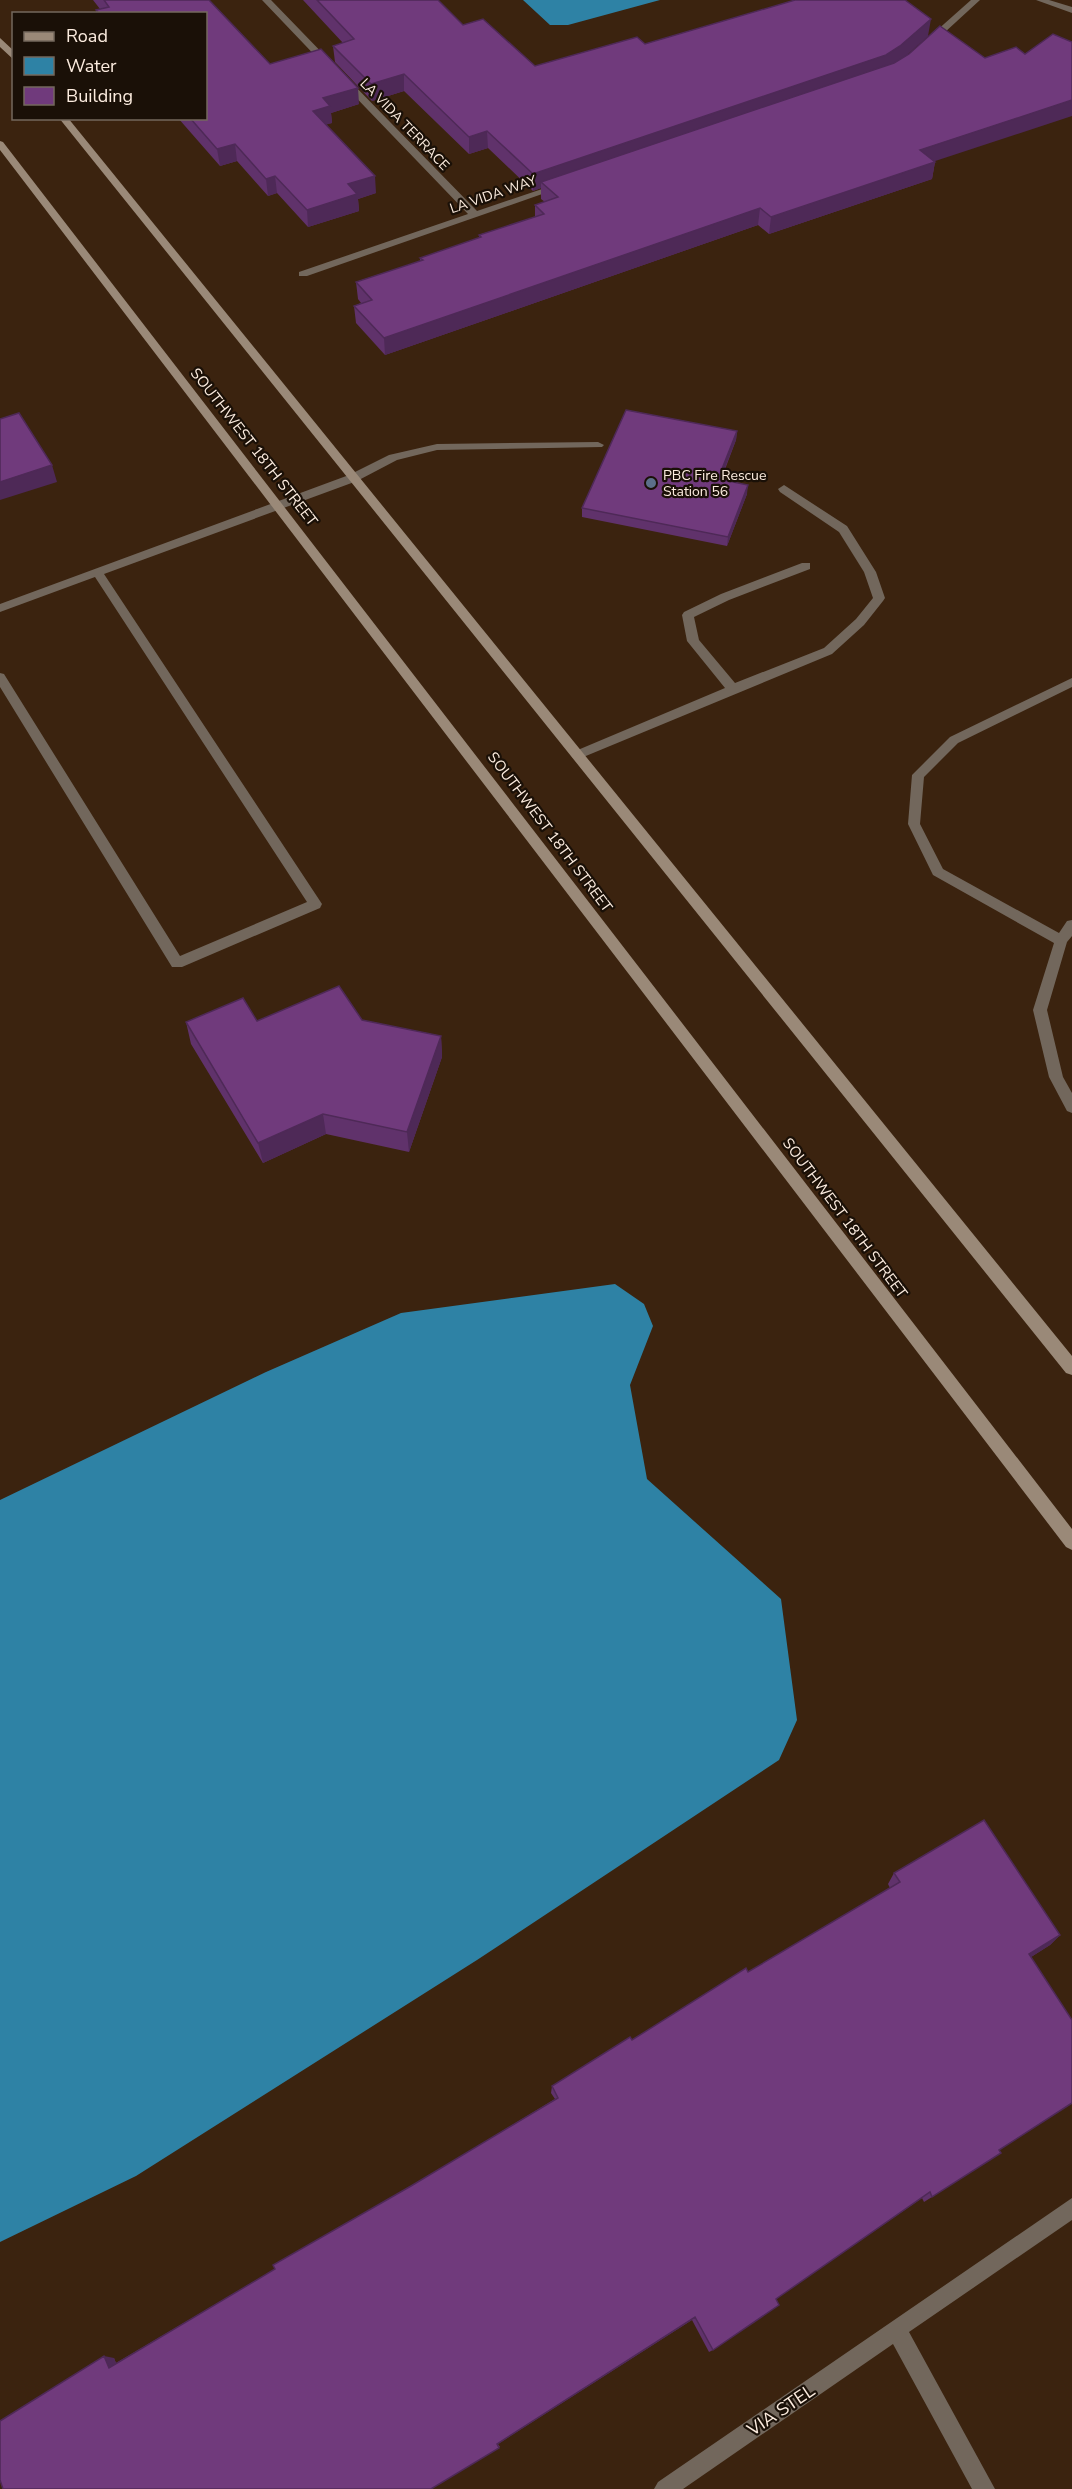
<svg xmlns="http://www.w3.org/2000/svg" width="1072" height="2489" font-family="'Nunito Sans',sans-serif">
	<style>
		.water { fill: #2e82a5 }
		.lines { fill: none; stroke-linecap: round; stroke-linejoin: round }
		.service { fill: #72675c; fill-rule: evenodd }
		.minor { fill: #72675c; fill-rule: evenodd }
		.secondary { fill: #9a8978; fill-rule: evenodd }
		.wall { fill: #60326b }
		.shaded-wall { fill: #4e2957 }
		.building { fill: #703a7c; stroke: #4e2957; stroke-width: 1.5 }
		.service-dot { fill: #5c6f8a; stroke: #1a1007; stroke-width: 2 }
		.labels { text-anchor: middle; stroke-width: 4.5; stroke-linejoin: round; paint-order: stroke }
		.far-street-label { font-size: 14px; fill: #fcecdf; stroke: #1a1007 }
		.far-poi-label { font-size: 14px; fill: #fcecdf; stroke: #1a1007; text-anchor: start }
		.street-label { font-size: 15px; fill: #fcecdf; stroke: #1a1007 }
		.near-street-label { font-size: 18px; fill: #fcecdf; stroke: #1a1007 }
	</style>
	<rect width="100%" height="100%" fill="#3b230f"/>
	<path class="water" d="M523 0H660L568 25H550Z
		M615 1284 644 1304 653 1326 630 1385 647 1479 781 1599 797 1720 779 1760 477 1960 136 2176 0 2242V1500L266 1372 401 1313Z"/>
	<g class="lines">
		<path class="service" d="M598 442 604 445 602 447 437 450 397 460 357 481 104 574 322 904 320 908 182 967H172L0 687V673L4 674 180 956 307 902 95 577 0 612V604L349 475 389 455 437 444Z
			M784 485 847 526 876 572 885 598 883 601 864 625 832 654 581 758H573L571 755 573 752 725 688 687 641 682 615 684 612 721 594 802 563H810V569L729 600 694 617 699 640 735 683 824 648 856 619 873 598 864 572 839 532 780 492 778 489Z
			M1072 678V687L958 743 924 777 920 824 943 869 1059 933 1067 921 1072 920V936L1067 942 1047 1010 1063 1077 1072 1093V1113L1067 1111 1049 1077 1033 1010 1054 943 933 875 908 824 912 775 950 737Z"/>
		<path class="minor" d="M262 0H271L331 62V66H325Z
			M971 0H980L932 44H926V40Z
			M1036 0H1049L1072 7V13Z
			M342 79H348L477 211 557 184 565 186 307 276H299V272L468 214 342 83Z
			M1072 2198V2220L909 2332 995 2489H972L893 2344 683 2489H654L658 2482Z"/>
		<path class="secondary" d="M0 38 14 51V60L0 47Z
			M59 118H68L1072 1356V1375L1066 1373Z
			M0 141 3 142 1072 1529V1550L1066 1547 0 150Z"/>
	</g>
	<path class="wall" d="M93 0H209L270 64 359 104 331 113 332 123 326 124 376 193 358 199 359 211 308 227 277 193 268 196 237 161 220 166 178 118H206V14H96V10L100 9Z
		M303 0H438L463 25 535 66 645 44 928 36 905 56 935 162 932 179 769 234 758 225 385 355 356 323 354 306 361 303 358 299 356 282 420 261V258L479 238V235L535 217V205L545 202 541 199V188L533 191 488 148 469 154 404 91 372 101 335 62 333 46 343 43Z
		M737 431 736 440 721 480 747 494 727 546 582 517V508Z
		M362 1020 441 1036 442 1057 409 1152 326 1134 263 1163 191 1044 186 1022Z
		M894 1873 1060 1935 1050 1945 1031 1957 999 2150 932 2197 924 2202 922 2198 776 2299 713 2350 709 2352 692 2320 498 2444 500 2447 3 2489 114 2358 116 2363 275 2269 555 2099 551 2093 552 2086 748 1972 890 1888 888 1884Z"/>
	<path class="shaded-wall" d="M931 19 928 36 898 63 541 182V188L533 191V174Z
		M404 74V91L372 101 371 84Z
		M358 88 359 104 331 113 332 123 315 128 313 111 323 98Z
		M1072 100V116L917 167 920 150Z
		M487 131 488 148 469 154V137Z
		M235 144 237 161 220 166 217 149Z
		M935 162 932 179 769 234 771 217Z
		M275 176 277 193 268 196 266 179Z
		M375 176 376 193 358 199 359 211 308 227 307 210 348 184Z
		M760 208 758 225 385 355 384 338Z
		M737 431 736 440 717 488 718 479Z
		M52 465 57 482 0 500V482Z
		M748 485 747 494 727 546 728 537Z
		M441 1036 442 1057 409 1152 407 1132Z
		M323 1114 326 1134 263 1163 258 1143Z
		M1060 1935 1050 1945 1020 1964 1029 1954Z
		M104 2356 114 2358 118 2369 109 2368Z"/>
	<path class="building" d="M104 0H209L270 64 321 49 358 88 323 98 330 106 313 111 375 176 348 184 357 194 307 210 275 176 266 179 235 144 217 149 190 118H206V14H99L96 10 109 7Z
		M317 0H438L463 25 483 19 535 66 637 37 645 44 795 0H905L931 19 900 46 886 55 533 174 487 131 469 137 404 74 371 84 333 46 354 39Z
		M940 26 985 58 1016 47 1025 54 1053 34 1072 42V100L920 150 935 162 771 217 760 208 384 338 354 306 372 300 356 282 423 260 420 258 481 237 479 235 544 214 535 205 558 197 541 182 894 63 909 54Z
		M626 410 737 431 718 479 748 485 728 537 582 508Z
		M19 413 52 465 0 482V419Z
		M339 986 362 1020 441 1036 407 1132 323 1114 258 1143 186 1022 243 998 257 1021Z
		M984 1820 1060 1935 1029 1954 1072 2020V2103L999 2150 1001 2153 932 2197 930 2192 776 2299 779 2305 713 2350 695 2317 497 2444 499 2448 431 2489H3L0 2480V2421L104 2356 109 2368 275 2269 273 2265 411 2186 558 2098 552 2086 630 2037 632 2040 746 1968 748 1972 900 1882 894 1873Z"/>
	<circle class="service-dot" cx="651" cy="483" r="6"/>
	<g class="labels">
		<g class="far-street-label">
			<text transform="translate(405 124) rotate(46)" y="5">LA VIDA TERRACE</text>
			<text transform="translate(493 194) rotate(-19)" y="5">LA VIDA WAY</text>
		</g>
		<g class="far-poi-label">
			<text x="663" y="480">PBC Fire Rescue<tspan x="663" dy="16">Station 56</tspan></text>
		</g>
		<g class="street-label">
			<text transform="translate(254 447) rotate(52)" y="5">SOUTHWEST 18TH STREET</text>
			<text transform="translate(550 832) rotate(53)" y="5">SOUTHWEST 18TH STREET</text>
			<text transform="translate(845 1218) rotate(53)" y="5">SOUTHWEST 18TH STREET</text>
		</g>
		<g class="near-street-label">
			<text transform="translate(781 2410) rotate(-34)" y="6">VIA STEL</text>
		</g>
	</g>
	<rect x="12" y="12" width="195" height="108" fill="#1a1007" stroke="#74685d" stroke-width="1.5"/>
	<rect x="24" y="32" width="30" height="9" fill="#9a8978" stroke="#74685d" stroke-width="1.5"/>
	<text x="66" y="42" font-size="18" fill="#fcecdf">Road</text>
	<rect x="24" y="57" width="30" height="18" fill="#2e82a5" stroke="#74685d" stroke-width="1.5"/>
	<text x="66" y="72" font-size="18" fill="#fcecdf">Water</text>
	<rect x="24" y="87" width="30" height="18" fill="#703a7c" stroke="#74685d" stroke-width="1.5"/>
	<text x="66" y="102" font-size="18" fill="#fcecdf">Building</text>
</svg>
